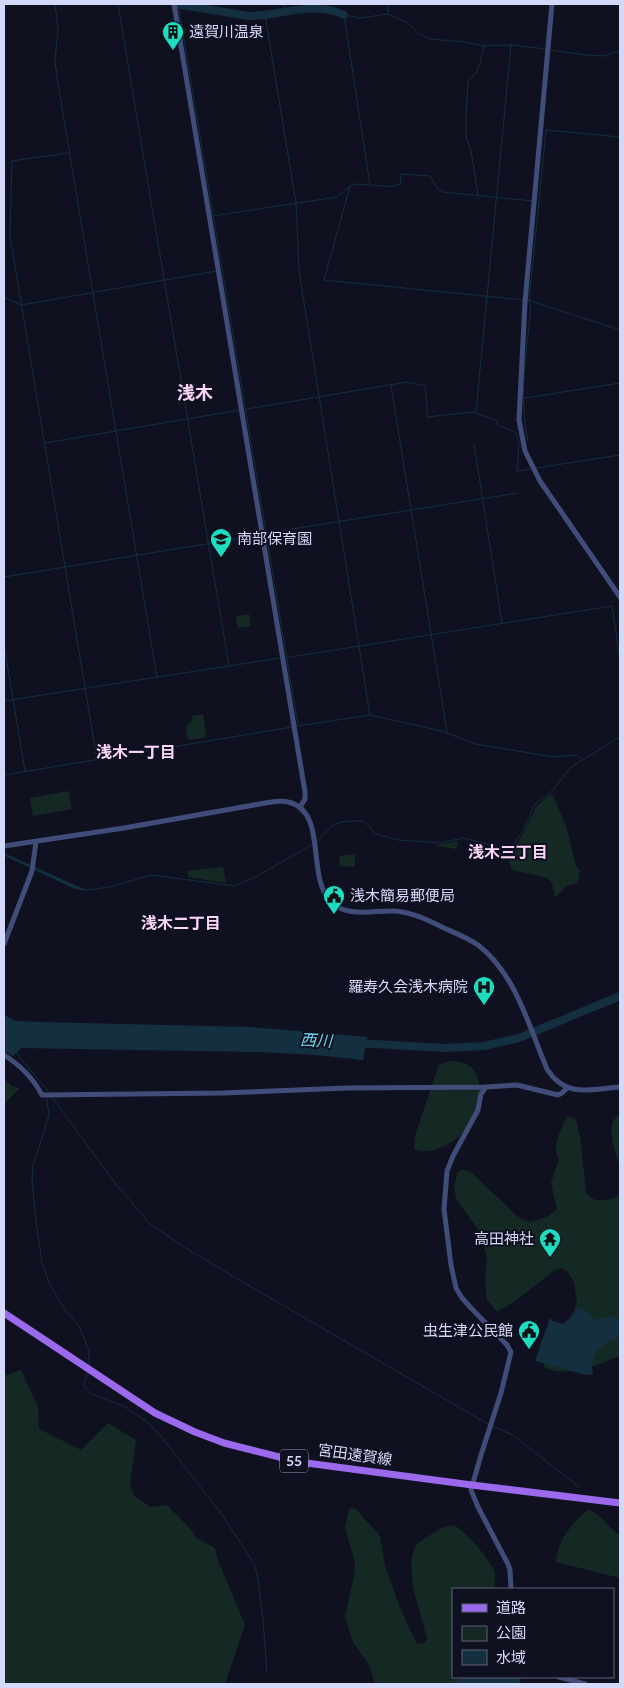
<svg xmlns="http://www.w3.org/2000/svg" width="624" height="1688" font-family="Lato,'Noto Sans JP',sans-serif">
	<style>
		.green { fill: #142923 }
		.water { fill: #143040 }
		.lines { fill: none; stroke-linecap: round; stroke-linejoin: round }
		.stream { stroke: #143040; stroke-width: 1 }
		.river { stroke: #143040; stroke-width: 8 }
		.minor { stroke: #414d79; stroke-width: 5 }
		.major { stroke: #9b69ec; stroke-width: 7 }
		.labels { text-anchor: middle; stroke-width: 4; stroke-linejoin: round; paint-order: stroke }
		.shield { fill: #101120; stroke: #999db8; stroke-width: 1 }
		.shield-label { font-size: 14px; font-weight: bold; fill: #d4d9f9 }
		.poi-label { font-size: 15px; fill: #d4d9f9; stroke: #101120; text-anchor: start }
		.street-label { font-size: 15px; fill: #d4d9f9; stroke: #101120 }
		.neighbourhood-label { font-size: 16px; font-weight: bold; fill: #fad6f6; stroke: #101120 }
		.water-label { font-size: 16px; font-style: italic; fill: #6fd2ec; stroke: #101120 }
		.quarter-label { font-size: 18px; font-weight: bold; fill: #fad6f6; stroke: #101120 }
	</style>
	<rect width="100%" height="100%" fill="#101120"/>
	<path class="green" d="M249 614 251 626 238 628 236 616Z
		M203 714 206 736 204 738 188 740 186 726 192 720 191 716Z
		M69 791 72 809 33 816 30 798Z
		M550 794 553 796 566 826 576 866 580 871 578 883 566 886 557 896 555 897 552 883 548 878 512 870 509 861 511 850 520 839 537 806Z
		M458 841 456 849 438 846V845Z
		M355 854V867L340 866 339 856Z
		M223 867 226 883 188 877 187 871Z
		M451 1061C478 1063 476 1073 482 1096 478 1106 474 1120 467 1128 455 1142 432 1157 414 1149L415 1136 438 1067 442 1063Z
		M4 1079 12 1086 20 1088 4 1104Z
		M620 1115V1168C617 1158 607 1128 614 1120 614 1119 620 1115 620 1115Z
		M567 1116 576 1120 580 1137 586 1192C593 1204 604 1200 616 1198L620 1191V1356C599 1364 563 1380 543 1366L568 1324 577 1302 574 1282 568 1272 562 1268 555 1270 511 1304 497 1312 487 1300 485 1284 487 1259 480 1232 457 1200 454 1189 457 1173 462 1169 472 1173 518 1217 530 1222 547 1217 557 1209 551 1183 559 1159C551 1146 561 1130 567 1116Z
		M21 1370 38 1407 39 1429 81 1450 108 1423 136 1440 130 1484 134 1496 151 1507 167 1505C175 1514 193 1529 196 1538L215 1548 217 1558 245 1625 225 1684H4V1376Z
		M352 1508 356 1509 380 1536 385 1566 400 1608 417 1644 425 1643 427 1639 413 1587 411 1564 414 1548 418 1543 441 1528 453 1525C465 1529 491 1561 495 1573 496 1578 494 1584 494 1589H453V1677H460L454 1684H375L369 1665 353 1642 345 1617 355 1571V1562L345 1528 349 1509Z
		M588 1510C602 1513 608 1529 620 1535V1578L556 1562C557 1542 572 1522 588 1510Z"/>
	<path class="water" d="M4 853 88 891 75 889 7 857 4 855Z
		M4 1015 15 1021 37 1022 251 1027 367 1037 363 1060 316 1055 260 1052 21 1048 13 1056 4 1051Z
		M577 1307 587 1312 595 1320 614 1316 620 1321V1330L616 1340C599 1344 589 1357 593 1374L586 1375 535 1361 550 1318 553 1321 563 1324 574 1315Z
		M466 1677H521L519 1684H452L457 1680Z"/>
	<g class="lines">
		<path class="stream" d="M55 4 58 29 55 61 57 77 157 677
			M118 4 229 666
			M178 4 298 726
			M284 11V4
			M388 14 389 4
			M265 15 296 203 299 271 370 715
			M550 50 585 55 604 56 620 51
			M68 153 12 161 10 236 97 760
			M371 185C381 186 391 188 401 184L400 174 430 176 438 189 443 192 533 201
			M478 195 471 151 466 136V114L468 81 476 73 480 63 484 46
			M213 216 337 197 349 187
			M4 297 21 305 217 271
			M524 300 324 280 350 186 355 184 370 185 344 15 360 18 388 14 408 23 419 34 430 39 465 42 483 46 511 45 546 49
			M528 300 620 330
			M391 386 447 732
			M525 398 620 383
			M247 409 407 382C413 385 420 383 425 386L427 407V417L473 412 496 420 498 425 516 433 519 443 517 471 532 469
			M476 412 511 45
			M528 441C518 397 527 350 531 306L529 301 546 130 620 137
			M45 443 240 410
			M474 444 502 623
			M536 468 620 455
			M267 533 518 493
			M4 577 261 535
			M4 645 25 771
			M284 658 612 606 620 659
			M4 701 280 658
			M298 726 370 715 442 731 475 744 554 757 577 755 581 759
			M4 775 292 727
			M316 842 333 825 341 822 358 821H362L368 825 375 834 398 840 440 843 463 838 508 849 511 848 524 829 535 804 551 792 571 767 620 737
			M86 890 110 887 151 875 235 886 259 875 313 844
			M16 1053 49 1092
			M48 1097 47 1101 49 1115 33 1166 32 1181 36 1221 42 1263 49 1283 65 1310 79 1326 89 1351V1366
			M52 1097 115 1183 149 1223 179 1244 241 1281 488 1424
			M88 1372 84 1385 87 1390 92 1394 125 1407 149 1423 164 1440 223 1516 254 1564 258 1578 263 1619 267 1672
			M492 1426 513 1435 580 1488"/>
		<path class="river" d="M175 4 249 16C281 16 314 0 344 15
			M357 1043 446 1048 484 1046 519 1038 620 996"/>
		<path class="minor" d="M174 4 305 792V799L300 807
			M552 4 525 302 519 420 525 451 540 481 620 597
			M4 846 124 828 265 803C272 802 281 800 288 802 329 811 305 879 332 903 349 918 374 910 394 911 412 912 428 920 444 928 455 933 468 938 478 945 516 974 529 1027 547 1069 566 1099 591 1089 620 1087
			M4 944 32 871 36 842
			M4 1055C20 1065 33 1078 42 1095L223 1093 347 1088 486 1087 517 1085 558 1095 562 1093 567 1088
			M486 1087 481 1094 478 1110 453 1156 447 1171 444 1209 451 1265 456 1288 462 1298 471 1308 507 1345 511 1352 501 1393 481 1455 471 1490 478 1507 508 1564 510 1570 511 1589
			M559 1677 585 1684"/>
		<path class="major" d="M4 1313 155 1413 195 1432 224 1443 299 1462 472 1485 620 1503"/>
	</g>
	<defs>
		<g id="building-pin" transform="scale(1.125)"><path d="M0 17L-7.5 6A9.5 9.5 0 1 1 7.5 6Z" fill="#1dddc1" stroke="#101120"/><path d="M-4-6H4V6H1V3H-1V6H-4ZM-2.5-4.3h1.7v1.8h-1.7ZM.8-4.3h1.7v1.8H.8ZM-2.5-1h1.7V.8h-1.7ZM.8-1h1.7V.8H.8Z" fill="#111"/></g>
		<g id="school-pin" transform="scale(1.125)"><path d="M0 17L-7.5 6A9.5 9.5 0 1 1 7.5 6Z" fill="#1dddc1" stroke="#101120"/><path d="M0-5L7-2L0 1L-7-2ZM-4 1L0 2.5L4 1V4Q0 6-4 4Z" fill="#111"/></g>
		<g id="civic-pin" transform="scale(1.125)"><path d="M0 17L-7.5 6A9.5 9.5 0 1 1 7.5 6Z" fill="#1dddc1" stroke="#101120"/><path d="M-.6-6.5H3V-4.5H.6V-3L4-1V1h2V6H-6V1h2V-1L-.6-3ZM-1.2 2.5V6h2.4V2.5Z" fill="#111"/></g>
		<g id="hospital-pin" transform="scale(1.125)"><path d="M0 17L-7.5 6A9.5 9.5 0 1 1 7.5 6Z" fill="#1dddc1" stroke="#101120"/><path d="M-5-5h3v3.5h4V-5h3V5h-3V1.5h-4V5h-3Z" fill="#111"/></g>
		<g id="temple-pin" transform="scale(1.125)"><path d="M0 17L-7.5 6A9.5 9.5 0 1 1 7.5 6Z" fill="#1dddc1" stroke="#101120"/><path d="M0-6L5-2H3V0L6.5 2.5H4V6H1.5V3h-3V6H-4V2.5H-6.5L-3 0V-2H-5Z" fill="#111"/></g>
	</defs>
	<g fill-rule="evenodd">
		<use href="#building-pin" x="173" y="32"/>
		<use href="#school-pin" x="221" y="539"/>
		<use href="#civic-pin" x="334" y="896"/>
		<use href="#hospital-pin" x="484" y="987"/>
		<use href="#temple-pin" x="550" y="1239"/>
		<use href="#civic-pin" x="529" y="1331"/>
	</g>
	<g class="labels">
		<rect class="shield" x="280" y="1449.5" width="28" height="23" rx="4"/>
		<g class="shield-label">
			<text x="294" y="1466">55</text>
		</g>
		<g class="poi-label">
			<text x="189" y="37">遠賀川温泉</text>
			<text x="237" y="544">南部保育園</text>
			<text x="350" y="901">浅木簡易郵便局</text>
			<text x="468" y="992" text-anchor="end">羅寿久会浅木病院</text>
			<text x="534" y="1244" text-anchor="end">高田神社</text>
			<text x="513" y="1336" text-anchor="end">虫生津公民館</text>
		</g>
		<g class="street-label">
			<text transform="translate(355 1455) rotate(8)" y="5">宮田遠賀線</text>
		</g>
		<g class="neighbourhood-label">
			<text x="136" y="758">浅木一丁目</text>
			<text x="508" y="858">浅木三丁目</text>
			<text x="181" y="929">浅木二丁目</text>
		</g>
		<g class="water-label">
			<text transform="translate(316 1040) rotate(3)" y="6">西川</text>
		</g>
		<g class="quarter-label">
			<text x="195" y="399">浅木</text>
		</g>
	</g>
	<rect width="624" height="1688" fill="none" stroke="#d4d9f9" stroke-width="10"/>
	<rect x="452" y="1588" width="162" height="90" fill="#101120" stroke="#5e6177"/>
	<rect x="462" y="1604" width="25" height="8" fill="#9b69ec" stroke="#5e6177"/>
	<text x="496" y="1613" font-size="15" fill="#d4d9f9">道路</text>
	<rect x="462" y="1626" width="25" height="15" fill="#142923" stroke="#5e6177"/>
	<text x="496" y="1638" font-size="15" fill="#d4d9f9">公園</text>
	<rect x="462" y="1650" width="25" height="15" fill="#143040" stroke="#5e6177"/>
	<text x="496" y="1663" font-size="15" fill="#d4d9f9">水域</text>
</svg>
